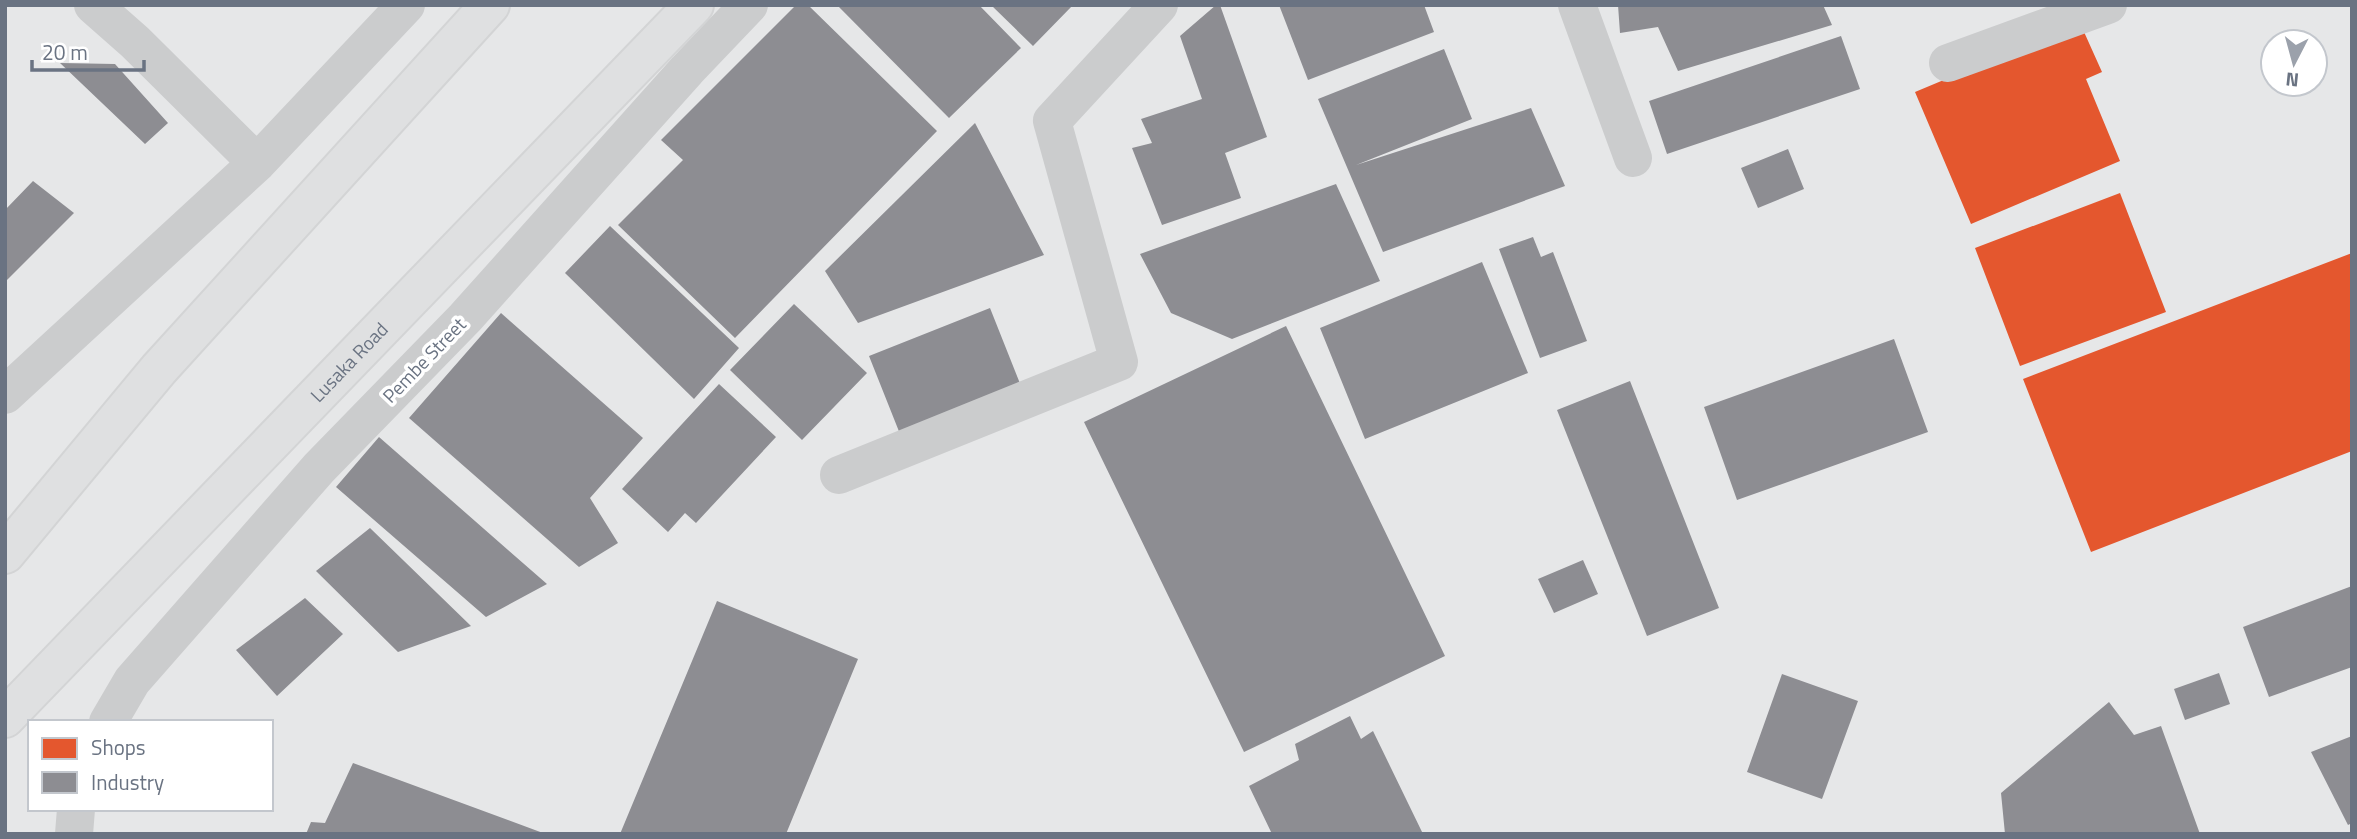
<svg xmlns="http://www.w3.org/2000/svg" width="2357" height="839" font-family="'Titillium Web',sans-serif">
	<style>
		.built { fill: #e6e7e8; fill-rule: evenodd }
		.shops { fill: #e4572e }
		.industry { fill: #8d8d92 }
		.lines { fill: none; stroke-linecap: round; stroke-linejoin: round }
		.major-casing { stroke: #d3d4d5; stroke-width: 42 }
		.minor { stroke: #cbcccd; stroke-width: 38 }
		.major { stroke: #dfe0e1; stroke-width: 38 }
		.labels { text-anchor: middle; stroke-width: 7; stroke-linejoin: round; paint-order: stroke }
		.street-label { font-size: 19px; fill: #6a7382; stroke: #fff }
	</style>
	<rect width="100%" height="100%" fill="#f6f6f6"/>
	<path class="built" d="M5 5H2352V834H5ZM2273 42H2315V84H2273ZM30 722H271V809H30Z"/>
	<path class="shops" d="M2080 23 2102 72 2086 79 2120 161 1971 224 1915 92Z
		M2120 193 2166 312 2020 366 1975 248Z
		M2352 253V451L2091 552 2023 379Z"/>
	<path class="industry" d="M796 5H808L937 131 735 338 618 225 683 160 661 140Z
		M837 5H979L1021 48 949 118Z
		M991 5H1073L1033 46Z
		M1216 5H1220L1267 137 1225 153 1241 198 1162 225 1132 148 1152 143 1141 119 1202 99 1180 36Z
		M1279 5H1424L1434 32 1308 80Z
		M1618 5H1823L1832 25 1678 71 1658 27 1620 33Z
		M1841 36 1860 89 1667 154 1649 101Z
		M1444 49 1472 119 1356 165 1531 108 1565 186 1383 252 1318 99Z
		M60 63 115 64 168 123 145 144Z
		M975 123 1044 255 858 323 825 271Z
		M1788 149 1804 189 1758 208 1741 168Z
		M33 181 74 213 5 282V210Z
		M1336 184 1380 281 1232 339 1171 313 1140 254Z
		M610 226 739 348 694 399 565 273Z
		M1533 237 1541 257 1553 252 1587 341 1540 358 1499 249Z
		M1482 262 1528 373 1365 439 1320 328Z
		M794 304 867 373 802 440 730 370Z
		M990 308 1023 391 902 439 869 356Z
		M501 313 643 438 590 498 618 543 579 567 409 418Z
		M1286 326 1445 656 1244 752 1084 422Z
		M1894 339 1928 432 1737 500 1704 407Z
		M1630 381 1719 608 1647 636 1557 410Z
		M719 384 776 437 696 523 685 513 668 532 622 489Z
		M379 437 547 584 486 617 336 487Z
		M370 528 471 626 398 652 316 571Z
		M1583 560 1598 594 1554 613 1538 579Z
		M2352 586V667L2269 697 2243 627Z
		M305 598 343 634 277 696 236 650Z
		M717 601 858 659 786 834H620Z
		M2219 673 2230 704 2185 720 2174 689Z
		M1782 674 1858 701 1822 799 1747 772Z
		M2109 702 2134 735 2161 726 2200 834H2005L2001 793Z
		M1350 716 1361 739 1373 731 1423 834H1272L1249 786 1299 760 1295 744Z
		M2352 736V823L2348 825 2311 752Z
		M353 763 543 833V834H306L311 822 325 823Z"/>
	<g class="lines">
		<g class="major-casing">
			<g id="major">
				<path d="M5 554 159 369 490 5"/>
				<path id="s1" d="M5 718 694 5"/>
			</g>
		</g>
		<path class="minor" d="M93 5 135 42 257 163
			M1577 5 1633 158
			M1948 63 2108 5
			M5 395 257 163 406 5
			M839 475 1119 362 1052 121 1159 5
			M108 722 132 681 319 468 465 318 687 70 749 5
			M74 834 76 809"/>
		<use href="#major" class="major"/>
	</g>
	<g class="labels">
		<g class="street-label">
			<text transform="translate(424 360) rotate(-46)" y="7">Pembe Street</text>
			<text dy="7" stroke="none"><textPath href="#s1" startOffset="495">Lusaka Road</textPath></text>
		</g>
	</g>
	<rect width="2357" height="839" fill="none" stroke="#6a7382" stroke-width="14"/>
	<rect x="28" y="720" width="245" height="91" fill="#ffffff" stroke="#c3c7cd" stroke-width="2"/>
	<rect x="42" y="738" width="35" height="21" fill="#e4572e" stroke="#c3c7cd" stroke-width="2"/>
	<text x="91" y="755" font-size="21" fill="#6a7382">Shops</text>
	<rect x="42" y="772" width="35" height="21" fill="#8d8d92" stroke="#c3c7cd" stroke-width="2"/>
	<text x="91" y="790" font-size="21" fill="#6a7382">Industry</text>
	<g transform="translate(2294 63) rotate(186)"><circle r="33" fill="#ffffff" stroke="#c3c7cd" stroke-width="2"/>
	<path d="M0-5L12 26L0 18L-12 26Z" fill="#9ba1ab"/>
	<text y="-10" font-size="19" font-weight="bold" text-anchor="middle" fill="#6a7382">N</text>
	</g>
	<path d="M32 60v10h112v-10" fill="none" stroke="#6a7382" stroke-width="3.5"/>
	<text x="42" y="60" font-size="21" fill="#6a7382" stroke="#ffffff" stroke-width="5" paint-order="stroke">20 m</text>
</svg>
